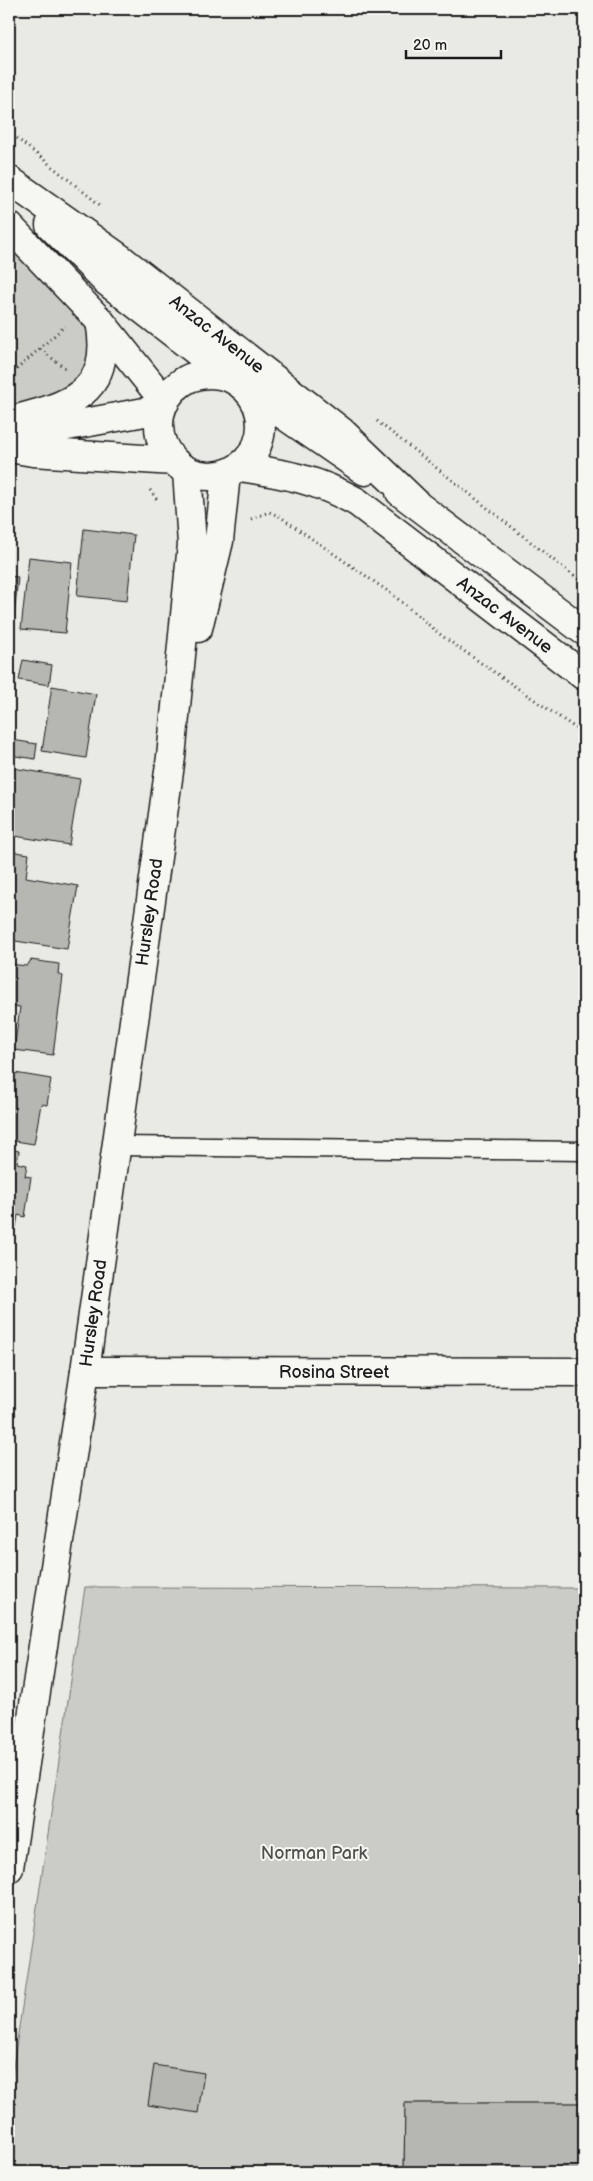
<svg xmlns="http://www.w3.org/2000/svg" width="593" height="2181" font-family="'Balsamiq Sans',sans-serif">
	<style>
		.green { fill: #cbcbc7; stroke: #747472 }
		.building { fill: #b6b6b3; stroke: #1c1c1c }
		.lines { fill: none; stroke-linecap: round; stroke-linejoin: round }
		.service-casing { stroke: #1c1c1c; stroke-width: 21 }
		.minor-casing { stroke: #1c1c1c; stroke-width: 31 }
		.tertiary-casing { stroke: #1c1c1c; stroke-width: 31 }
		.secondary-casing { stroke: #1c1c1c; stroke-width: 31 }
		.primary-casing { stroke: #1c1c1c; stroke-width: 31 }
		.path { stroke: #1c1c1c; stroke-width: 3; stroke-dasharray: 1 4; stroke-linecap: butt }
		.service { stroke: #f6f6f2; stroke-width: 18 }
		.minor { stroke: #f6f6f2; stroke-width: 28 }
		.tertiary { stroke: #f6f6f2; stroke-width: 28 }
		.secondary { stroke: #f6f6f2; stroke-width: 28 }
		.primary { stroke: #f6f6f2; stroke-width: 28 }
		.labels { text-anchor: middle; stroke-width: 4; stroke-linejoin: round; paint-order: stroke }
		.street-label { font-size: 18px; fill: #1c1c1c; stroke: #f6f6f2 }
		.park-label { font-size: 18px; fill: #51514f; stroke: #f6f6f2 }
	</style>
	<rect width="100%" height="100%" fill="#e9e9e5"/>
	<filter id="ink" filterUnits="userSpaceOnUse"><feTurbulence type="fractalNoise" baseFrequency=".02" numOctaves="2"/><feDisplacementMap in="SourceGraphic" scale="10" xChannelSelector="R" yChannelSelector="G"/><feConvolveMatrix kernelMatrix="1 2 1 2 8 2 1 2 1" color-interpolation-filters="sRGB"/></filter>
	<g filter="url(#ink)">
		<path class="green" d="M9 247C26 264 91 318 92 339 92 352 85 368 82 381L48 400 9 405Z
			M85 1587 584 1588V2103H405L404 2172H9V2094Z"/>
		<path class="building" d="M84 529 134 535 127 601 77 596Z
			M29 557 72 562 65 633 21 629Z
			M9 576 18 577 14 618H9Z
			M23 660 52 665 49 685 19 680Z
			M52 686 96 694 86 758 42 751Z
			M12 740 37 744 35 759 9 755Z
			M13 768 80 779 69 845 9 835V792Z
			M9 851 29 854 26 877 78 886 67 949 9 940Z
			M31 960 59 964 58 974 63 976 53 1055 14 1050 20 1007 9 1006V964L27 966Z
			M9 1072 51 1079 47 1105 41 1104 34 1144 9 1140Z
			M9 1149 19 1151 17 1163 27 1165 25 1176 31 1177 25 1217 18 1215 16 1227 9 1226Z
			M154 2065 204 2073 198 2113 148 2105Z
			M405 2103H584V2172H404Z"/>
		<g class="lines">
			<g class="service-casing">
				<path id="service" d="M116 1146 584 1151"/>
			</g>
			<g class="minor-casing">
				<path id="minor" d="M85 1371 584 1372"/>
			</g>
			<g class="tertiary-casing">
				<path id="tertiary" d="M198 628 219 541 226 474
					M9 1868 85 1371 171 757 192 544 187 471"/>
			</g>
			<g class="secondary-casing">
				<path id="secondary" d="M9 421C67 406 114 395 100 321
					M18 435 161 409
					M9 448 33 452 174 461"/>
			</g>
			<g class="primary-casing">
				<path id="primary" d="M9 180 121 259 342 432 415 502
					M50 225 106 281 231 378
					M9 226 100 321 165 402
					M159 425a51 51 0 1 1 102 0a51 51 0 1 1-102 0Z
					M246 389 365 471
					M240 467C285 474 316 479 357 502L584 676
					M400 492 584 631"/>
			</g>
			<path class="path" d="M9 132 100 205
				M40 349 65 368
				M9 376 65 326
				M377 421 584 584
				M150 490 158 501
				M251 519 269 512 279 516 392 594 442 636 584 734"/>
			<use href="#service" class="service"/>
			<use href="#minor" class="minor"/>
			<use href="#tertiary" class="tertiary"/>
			<use href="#secondary" class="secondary"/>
			<use href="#primary" class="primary"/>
		</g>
	</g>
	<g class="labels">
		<g class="street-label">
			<text transform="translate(217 334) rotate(38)" y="6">Anzac Avenue</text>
			<text transform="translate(505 615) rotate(37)" y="6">Anzac Avenue</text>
			<text transform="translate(149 912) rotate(-82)" y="6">Hursley Road</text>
			<text transform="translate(93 1313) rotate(-82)" y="6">Hursley Road</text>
			<text x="334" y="1378">Rosina Street</text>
		</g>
		<g class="park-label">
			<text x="314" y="1859">Norman Park</text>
		</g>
	</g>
	<rect width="593" height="2181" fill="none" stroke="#f6f6f2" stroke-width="30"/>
	<rect x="15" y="15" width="563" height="2151" fill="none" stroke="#1c1c1c" stroke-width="2" filter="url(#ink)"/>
	<path d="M406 50v8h95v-8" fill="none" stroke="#1c1c1c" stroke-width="2.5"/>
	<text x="413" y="50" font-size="15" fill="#1c1c1c" stroke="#f6f6f2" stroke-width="4" paint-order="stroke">20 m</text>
</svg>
